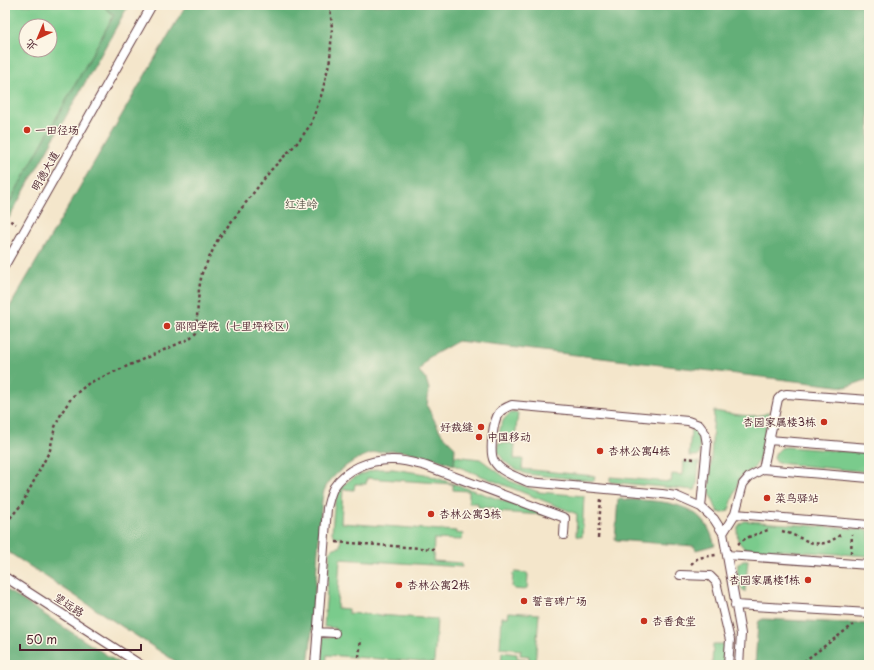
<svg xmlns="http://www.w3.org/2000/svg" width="874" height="670" font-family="'Playpen Sans','LXGW WenKai TC',sans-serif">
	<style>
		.green { fill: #7acb8c; stroke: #62755c; fill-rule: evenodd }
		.forest { fill: #63af78; stroke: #566752 }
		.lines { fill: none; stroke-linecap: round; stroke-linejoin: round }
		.lane-casing { stroke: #643d43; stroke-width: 10 }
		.path { stroke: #643d43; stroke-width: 2.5; stroke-dasharray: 3 3; stroke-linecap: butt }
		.lane { stroke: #fff; stroke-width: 8 }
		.poi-dot { fill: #c8321e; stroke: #fcf5e5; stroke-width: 1.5 }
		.labels { text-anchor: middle; stroke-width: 3; stroke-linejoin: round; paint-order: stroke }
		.poi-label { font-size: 11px; fill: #4a1f2b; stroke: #fcf5e5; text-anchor: start }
		.street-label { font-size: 11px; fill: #4a1f2b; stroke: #fcf5e5 }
		.park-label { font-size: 11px; fill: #585348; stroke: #fcf5e5 }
	</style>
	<rect width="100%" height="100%" fill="#fcf5e5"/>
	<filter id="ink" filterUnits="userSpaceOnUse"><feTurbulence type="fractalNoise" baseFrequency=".025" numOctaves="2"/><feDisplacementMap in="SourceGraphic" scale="8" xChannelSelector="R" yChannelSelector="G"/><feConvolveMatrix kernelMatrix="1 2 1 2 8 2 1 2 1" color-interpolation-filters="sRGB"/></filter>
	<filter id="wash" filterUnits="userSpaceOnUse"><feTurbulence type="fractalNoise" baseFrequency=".012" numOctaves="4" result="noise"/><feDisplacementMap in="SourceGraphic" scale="16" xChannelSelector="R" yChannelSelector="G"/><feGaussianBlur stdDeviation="0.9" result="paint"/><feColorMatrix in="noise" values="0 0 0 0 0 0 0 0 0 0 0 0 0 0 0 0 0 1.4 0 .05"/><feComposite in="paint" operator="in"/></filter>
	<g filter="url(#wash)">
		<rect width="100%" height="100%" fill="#f4e6cb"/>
		<path class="green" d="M5 5H102L114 15 5 210ZM26 26H50V50H26Z
			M714 411C728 413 757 420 769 412L759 460 754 468 740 477 730 507 728 511 723 513 718 512 716 508 709 491Z
			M511 413H518L515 438 499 437C500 427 502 418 511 413Z
			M691 429 696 431 700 439 699 456H689Z
			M498 443 515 444 514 459H523L522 469 595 476 594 481 526 474 512 467 504 461 498 452Z
			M786 447 869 453V472L777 463 774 458 775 454 781 448Z
			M455 456 480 459 510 481 539 492 584 496 582 537 576 536 577 514 454 465Z
			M684 461 699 462 697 484 695 490 610 482V477L671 482 672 474 683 475Z
			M377 469H393L425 474 545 515 495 512V508L478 507V503H469V491L453 490V484L367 478 366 484H355L354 490 343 489 341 523 456 531V533L463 534 462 540 434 539 433 561 462 563V567L340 559 337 608 348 609V613L437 619 434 663 327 655 326 665H321L323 637H335V628L324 627 330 552 334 548 340 547 341 538 335 537 332 533C335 491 334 482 377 469Z
			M745 521 869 530V556L744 548 738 541C737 532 735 525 745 521Z
			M743 560H748L745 592C738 586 737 573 738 564Z
			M515 572 527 573 528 575 527 588 525 590 514 589 512 587 513 574Z
			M509 612 539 614 535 665 529 664V656L520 655 521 650 500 648 502 617H508Z
			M713 644H725L723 665H712Z
			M502 652 517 654V658L526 659 525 665H501Z"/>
		<path class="forest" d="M108 5H122L127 8 5 225V210L114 15 105 8Z
			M186 5H869V379L846 387 458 341 428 358 419 371 426 379 429 389 427 406 441 433 455 447 454 465C415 451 376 440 341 470 335 475 327 483 324 491 322 497 322 503 321 509L312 632 308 665H181L5 550V315Z
			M618 499C645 501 686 498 705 523 710 529 712 537 715 545L696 550 694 546 615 540Z
			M5 589 122 665H5Z
			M763 619 869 624V665H755L758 624 759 621Z"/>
	</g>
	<g filter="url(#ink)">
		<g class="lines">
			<g class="lane-casing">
				<path id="lane" d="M5 265 152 5
					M769 440 869 448
					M763 469 869 478
					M701 507 707 444 705 433 699 425 688 421 512 405C507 407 502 409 499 413 493 420 489 453 494 461 500 472 517 477 528 482L662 494 676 496 701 507 714 519 723 533 741 634 739 665
					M735 514 869 525
					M723 533 735 514 743 484 749 477 763 469 778 399 782 395 787 394 869 400
					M727 555 869 565
					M680 575 710 576 716 582 730 640 728 665
					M5 577 141 665
					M735 605 869 613
					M317 632 335 633
					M315 665 327 508C329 501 330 494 334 487 346 469 369 460 390 460 402 459 415 463 426 466L565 518 564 535"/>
			</g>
			<path class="path" d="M5 218 16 224
				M504 440 515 441
				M685 458 695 459
				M5 521 10 518 22 504 50 450 55 427 62 412 72 397 89 383 189 339 196 332 199 289 202 273 218 239 271 170 298 142 311 124 322 93 330 59 332 29 330 5
				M782 531C806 538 817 553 840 535
				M598 538 601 499
				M336 542 434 549
				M738 544 746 538 768 530
				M851 553 852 534
				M691 564 698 558 716 555
				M359 657 361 639
				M799 665 853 625"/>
			<use href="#lane" class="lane"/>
		</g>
	</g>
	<g class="poi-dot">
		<circle cx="27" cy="130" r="4"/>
		<circle cx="167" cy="326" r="4"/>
		<circle cx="824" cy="422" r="4"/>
		<circle cx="481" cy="427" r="4"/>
		<circle cx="479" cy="437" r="4"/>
		<circle cx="600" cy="451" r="4"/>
		<circle cx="767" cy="498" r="4"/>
		<circle cx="431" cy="514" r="4"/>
		<circle cx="808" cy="580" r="4"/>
		<circle cx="399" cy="585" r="4"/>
		<circle cx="524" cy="601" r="4"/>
		<circle cx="644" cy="621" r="4"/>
	</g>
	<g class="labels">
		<g class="poi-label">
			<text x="35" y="134">一田径场</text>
			<text x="175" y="330">邵阳学院（七里坪校区）</text>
			<text x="816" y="426" text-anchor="end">杏园家属楼3栋</text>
			<text x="473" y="431" text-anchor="end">好裁缝</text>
			<text x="487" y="441">中国移动</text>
			<text x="608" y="455">杏林公寓4栋</text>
			<text x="775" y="502">菜鸟驿站</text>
			<text x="439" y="518">杏林公寓3栋</text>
			<text x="800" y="584" text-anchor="end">杏园家属楼1栋</text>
			<text x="407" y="589">杏林公寓2栋</text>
			<text x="532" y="605">誓言碑广场</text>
			<text x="652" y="625">杏香食堂</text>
		</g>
		<g class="street-label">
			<text transform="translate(45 171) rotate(-60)" y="4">明德大道</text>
			<text transform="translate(69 605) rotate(33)" y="4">望远路</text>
		</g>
		<g class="park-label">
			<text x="301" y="208">红洼岭</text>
		</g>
	</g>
	<rect width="874" height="670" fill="none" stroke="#fcf5e5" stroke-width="20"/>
	<g transform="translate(38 38) rotate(224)"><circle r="19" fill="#fcf5e5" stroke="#b59f9b"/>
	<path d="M0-3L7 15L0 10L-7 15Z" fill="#c8321e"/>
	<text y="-6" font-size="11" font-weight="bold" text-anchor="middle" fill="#4a1f2b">北</text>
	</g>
	<path d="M20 644v6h121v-6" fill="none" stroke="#4a1f2b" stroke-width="2"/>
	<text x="26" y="644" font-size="12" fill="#4a1f2b" stroke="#fcf5e5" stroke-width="3" paint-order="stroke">50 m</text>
</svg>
